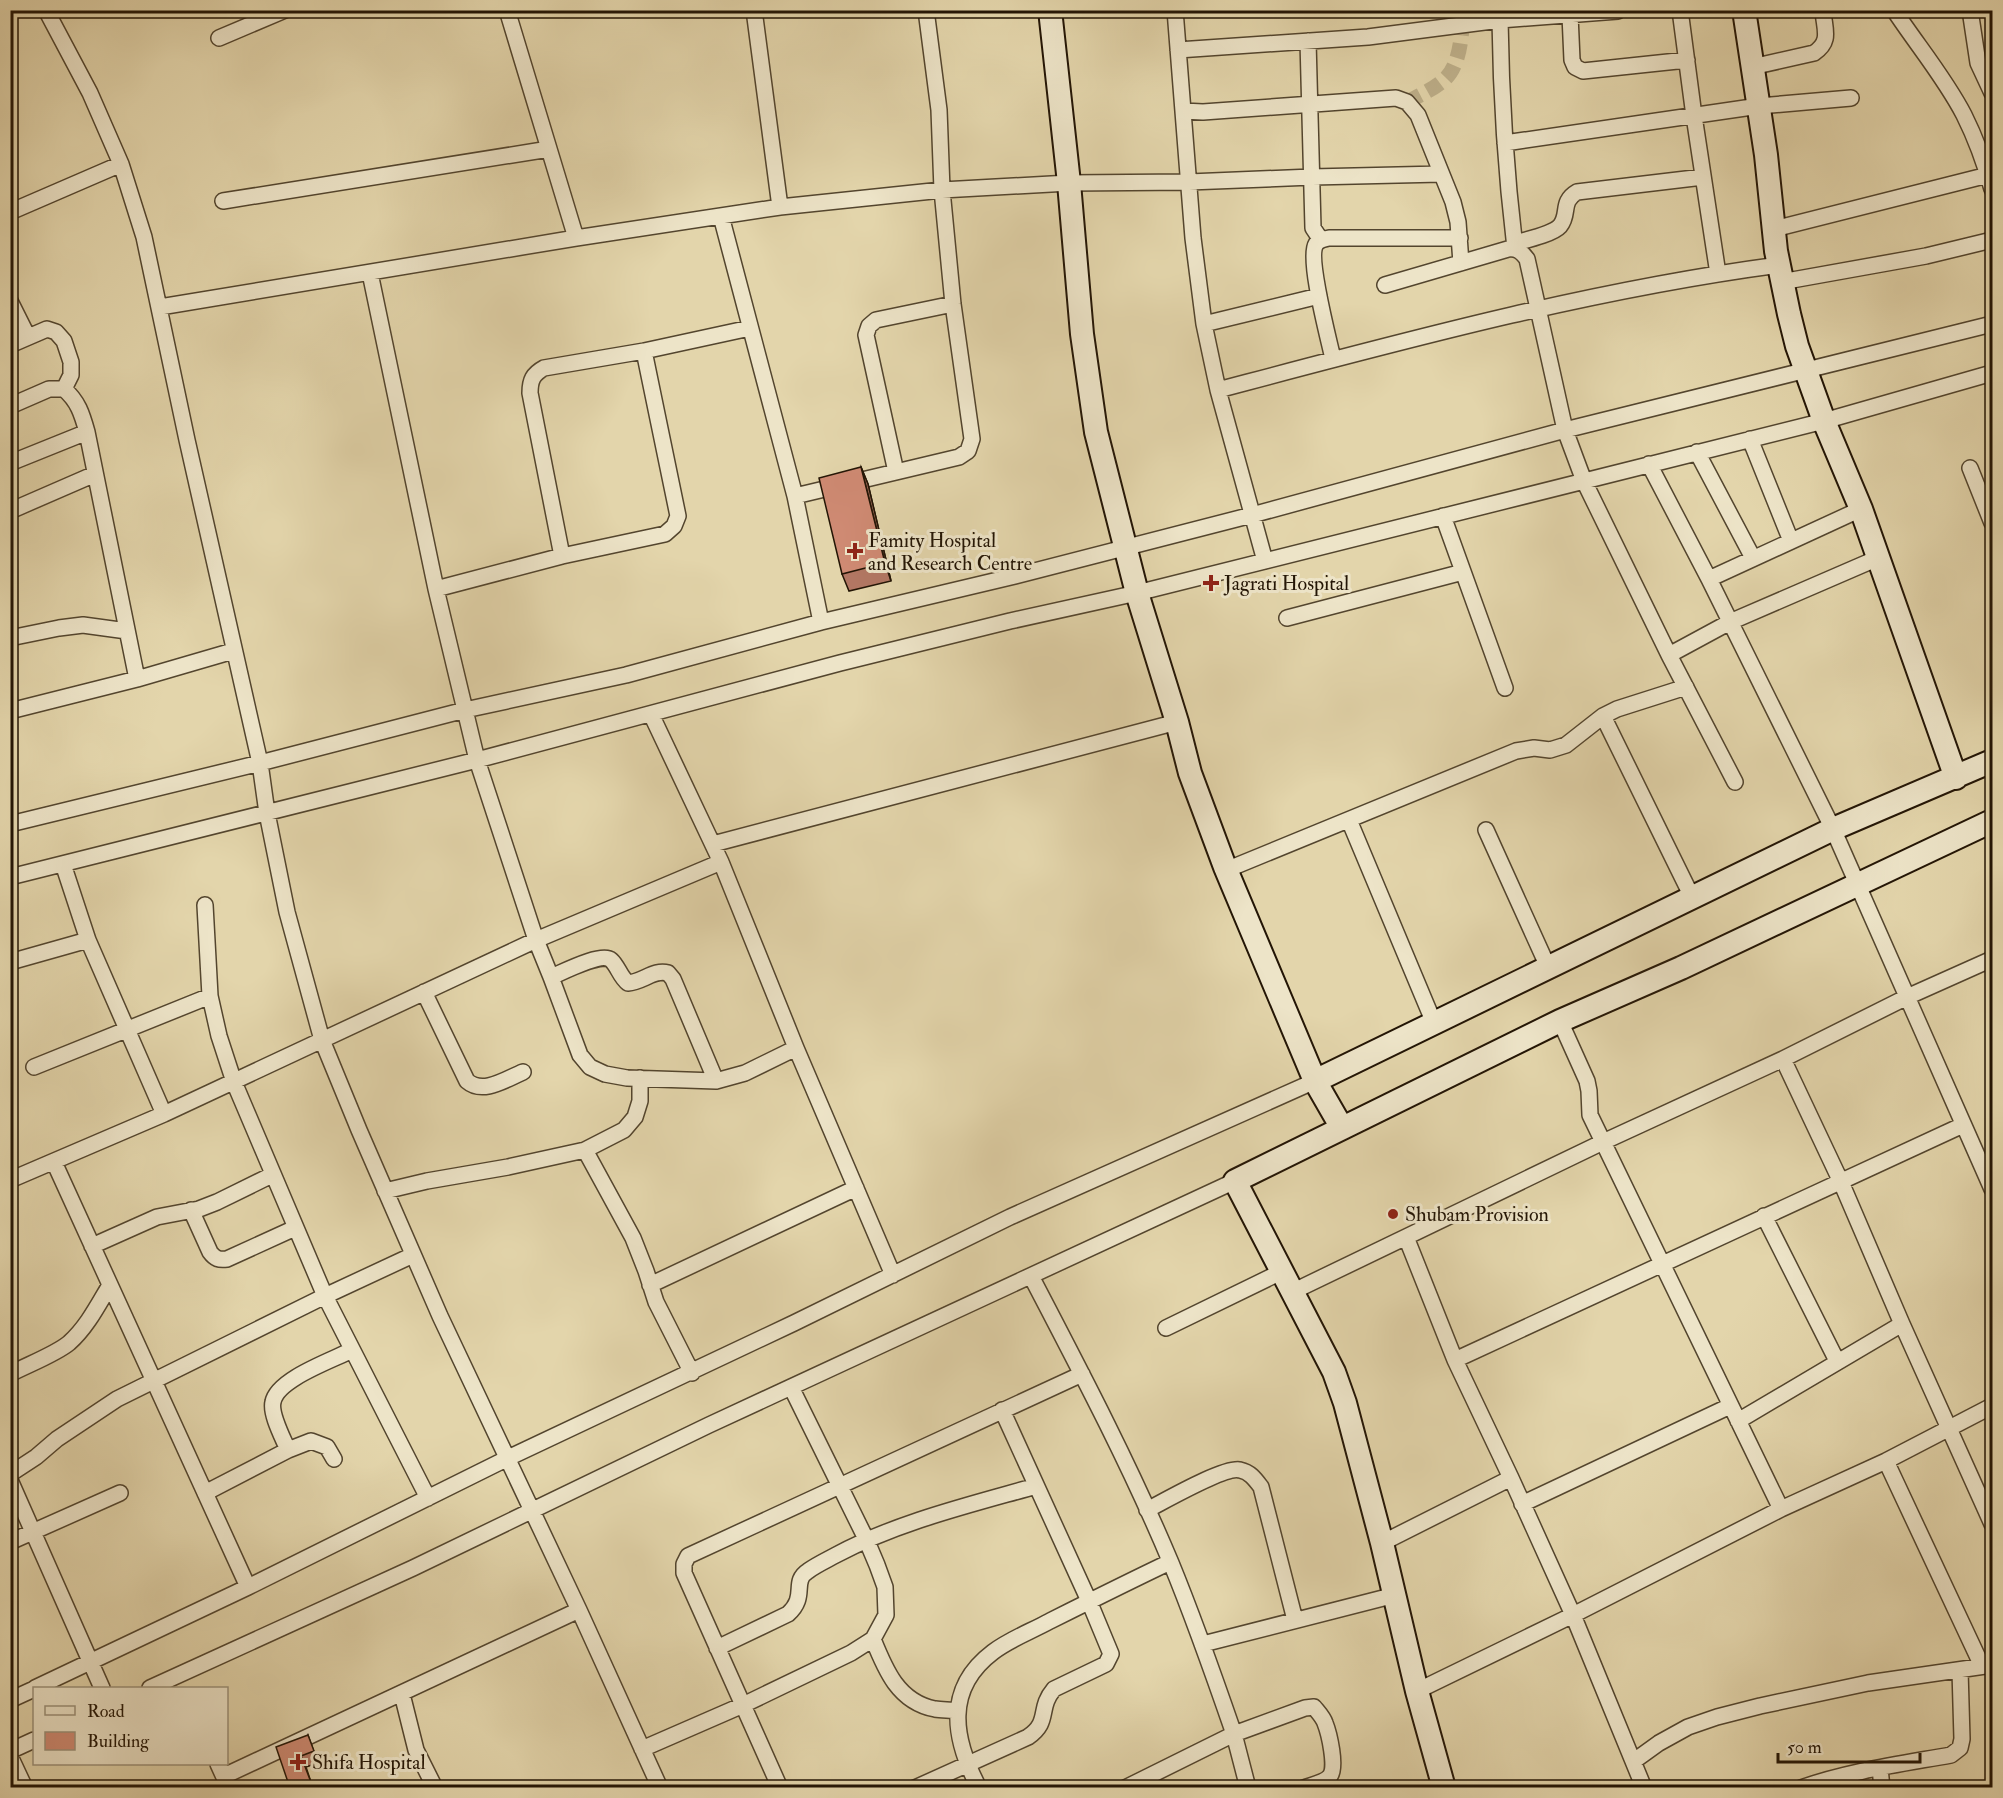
<svg xmlns="http://www.w3.org/2000/svg" width="2003" height="1798" font-family="'IM FELL Double Pica',serif">
	<style>
		.lines { fill: none; stroke-linecap: round; stroke-linejoin: round }
		.street-tunnel { stroke: #bdaf8a; stroke-width: 15; stroke-dasharray: 15 8; stroke-linecap: butt }
		.street-casing { stroke: #53452e; stroke-width: 18 }
		.secondary-casing { stroke: #231505; stroke-width: 26 }
		.street { stroke: #ede4c8; stroke-width: 15 }
		.secondary { stroke: #ede4c8; stroke-width: 22 }
		.wall { fill: #b27763; stroke: #231505; stroke-width: 1.5 }
		.shaded-wall { fill: #916150; stroke: #231505; stroke-width: 1.5 }
		.building { fill: #cf8a73; stroke: #231505; stroke-width: 1.5 }
		.poi-dot { fill: #8f2418; stroke: #ede4c8; stroke-width: 2 }
		.labels { text-anchor: middle; stroke-width: 6; stroke-linejoin: round; paint-order: stroke }
		.poi-label { font-size: 20px; fill: #231505; stroke: #ede4c8; text-anchor: start }
	</style>
	<rect width="100%" height="100%" fill="#e3d5ab"/>
	<filter id="stains"><feTurbulence type="fractalNoise" baseFrequency=".00333" numOctaves="4"/><feColorMatrix values="0 0 0 0 .2 0 0 0 0 .09 0 0 0 0 .02 0 0 0 .5 -.17"/></filter>
	<radialGradient id="worn" r=".72"><stop offset=".6" stop-color="#630" stop-opacity="0"/><stop offset="1" stop-color="#630" stop-opacity=".3"/></radialGradient>
	<g class="lines">
		<path class="street-tunnel" d="M1407 102C1420 95 1434 89 1445 79 1461 64 1462 32 1463 10"/>
		<g class="street-casing">
			<path id="street" d="M46 10 90 93 121 164 144 237 187 440 260 763 267 813 287 912 322 1040 359 1130 440 1316 579 1610 660 1788
				M507 10 576 238
				M754 10 780 207
				M1175 10 1193 238 1204 324 1218 390 1265 561
				M1680 10 1694 116 1718 274
				M1894 10C1917 45 1945 78 1964 115 1976 139 1985 164 1992 189
				M1970 10 1978 63 1992 93
				M1570 15 1572 60 1575 67 1583 71 1687 60
				M1500 20C1501 97 1506 173 1515 248
				M219 38 285 10
				M1308 41 1313 228 1321 240
				M1178 50 1368 37 1500 20 1618 11
				M1752 67 1814 53C1832 41 1824 29 1823 10
				M1183 111 1203 112 1396 98 1407 102 1418 115 1453 202 1458 222 1461 263
				M1505 143 1759 106 1851 98
				M223 201 549 149
				M10 212 121 164
				M721 216 795 496 821 622
				M1774 229 1992 174
				M1515 243C1526 240 1553 234 1560 226 1570 214 1560 202 1577 192L1703 177
				M370 273 436 589 477 760 536 940 551 977 580 1055 590 1067 605 1074 627 1078 716 1081 745 1073 796 1048
				M1781 282 1926 256 1992 240
				M1385 285 1508 249C1517 248 1521 251 1527 259L1565 430 1584 481 1669 655 1735 782
				M10 301 28 337
				M160 307 576 238 780 207 942 190 1069 183 1189 182 1312 177 1441 174
				M1204 324 1319 296
				M10 345 47 329 56 332 64 341 71 362V375L64 389
				M1333 359C1329 340 1307 258 1316 244 1319 240 1324 239 1329 238H1460
				M1218 390C1403 341 1590 290 1779 265
				M10 406 49 389H64C78 401 82 414 87 432L137 679
				M1750 439 1791 541
				M1697 452 1753 558
				M10 463 87 432
				M1649 464 1709 579 1833 829 1992 1189
				M1970 468 1992 523
				M896 472 866 335 869 326 876 320 953 304
				M795 496 959 457 968 451 972 439 953 304 942 190 939 110 926 10
				M10 511 95 474
				M1443 516 1505 688
				M562 556 530 393C530 380 533 374 544 368L644 351 750 328
				M1709 579 1861 509
				M436 589 562 556 665 534 674 526 678 516 644 351
				M1287 618 1463 572
				M10 638 59 628 83 625 127 631
				M1669 655 1730 622 1878 558
				M10 711 137 679 233 651
				M651 714 721 862 796 1048 893 1275
				M1603 716 1692 897
				M1349 820 1434 1023
				M10 824 260 763 465 710 626 675 821 622 1015 576 1252 515 1565 430 1992 324
				M1486 830 1548 967
				M713 844 1177 722
				M63 864 88 940 164 1114
				M1226 870 1516 751 1534 748 1550 750 1566 745 1603 716 1617 709 1686 687
				M10 877 477 760 840 663 1010 621 1137 593 1824 421 1992 373
				M205 905 210 996 219 1036 234 1082 325 1296 428 1498
				M10 962 88 940
				M551 977C563 972 602 952 611 960 618 966 620 977 628 983 643 982 654 969 668 973L673 979 716 1081
				M424 992 467 1081C483 1095 506 1079 523 1072
				M1560 1021 1587 1081 1589 1091 1590 1115 1781 1509
				M1783 1059 1841 1182 1902 1324 1992 1524
				M34 1067 210 996
				M585 1150 633 1238 646 1271 656 1302 692 1373
				M54 1162 248 1587
				M10 1180 164 1114 536 940 721 862
				M385 1191 427 1181 508 1167 585 1150 624 1130 635 1117 640 1101V1078
				M191 1210 210 1252C215 1259 219 1260 227 1259L295 1228
				M1764 1216 1837 1361
				M1406 1237 1455 1360 1511 1478 1573 1615 1644 1788
				M92 1246 157 1217 199 1209 217 1202 272 1175
				M1031 1276C1080 1370 1130 1465 1171 1563 1194 1619 1214 1676 1234 1734L1305 1708 1314 1707C1318 1712 1323 1717 1325 1723 1329 1733 1337 1767 1330 1776 1326 1782 1312 1785 1304 1788
				M650 1285 856 1188
				M1292 1292 1603 1142 1783 1059 1907 997 1992 959
				M1166 1328 1281 1272
				M1455 1360 1963 1125
				M10 1374C27 1365 56 1354 69 1343 87 1327 98 1305 110 1285
				M1738 1421 1902 1324
				M288 1450C283 1438 270 1414 273 1402 277 1379 333 1360 352 1350
				M1886 1461 1982 1666
				M10 1474 36 1457 57 1439 117 1399 325 1296 413 1255
				M10 1480 102 1688
				M205 1493 288 1450 311 1441 327 1447 334 1459
				M1522 1504 1730 1406
				M1147 1510C1163 1502 1225 1466 1240 1470 1250 1472 1255 1479 1261 1487L1295 1620
				M10 1542 120 1493
				M1382 1543 1511 1478
				M873 1639C885 1669 898 1702 935 1709 942 1710 950 1710 958 1711
				M1203 1644 1395 1595
				M717 1648 788 1614C808 1596 791 1582 808 1571 816 1565 827 1560 836 1555 898 1522 969 1505 1036 1486
				M35 1688 248 1587 508 1458 794 1323 1010 1217 1315 1081
				M150 1688 413 1568 709 1425 1235 1181
				M1417 1691 1573 1615 1781 1509 1886 1461 1992 1406
				M402 1694 416 1750 435 1788
				M10 1700 34 1689
				M642 1749 743 1705 851 1653 873 1639 886 1615 885 1587 877 1565 866 1539 791 1387
				M10 1751 34 1740
				M10 1756 25 1788
				M1634 1761 1659 1743 1688 1727 1717 1717 1760 1706 1868 1683 1992 1665
				M218 1764 229 1788
				M1880 1768 1882 1788
				M224 1776 579 1610
				M780 1788 684 1573V1564L688 1556 1082 1374
				M915 1788 1028 1737C1051 1721 1037 1709 1054 1689L1106 1664 1111 1654 1089 1601 1002 1410
				M979 1788C953 1739 944 1689 993 1652 1010 1639 1032 1631 1050 1621 1090 1601 1130 1581 1170 1562
				M1125 1788 1234 1734 1248 1788
				M1801 1788C1849 1771 1901 1764 1951 1755L1960 1748 1962 1739 1960 1670"/>
		</g>
		<g class="secondary-casing">
			<path id="secondary" d="M1050 10 1069 183 1082 334 1096 432 1137 593 1177 722 1190 773 1225 867 1315 1081 1342 1128
				M1744 10 1766 155 1776 251 1789 314 1797 346 1824 421 1861 509 1956 778
				M1315 1081 1833 829 1992 761
				M1444 1788 1417 1691 1382 1543 1345 1403 1334 1372 1235 1181 1560 1021 1681 968 1992 821"/>
		</g>
		<use href="#street" class="street"/>
		<use href="#secondary" class="secondary"/>
	</g>
	<path class="wall" d="M861 467 868 484 891 581 849 591 842 574Z
		M308 1735 318 1763 306 1767 313 1788H290Z"/>
	<path class="shaded-wall" d="M861 467 868 484 891 581 885 563Z"/>
	<path class="building" d="M861 467 885 563 842 574 819 478Z
		M308 1735 314 1751 301 1756 312 1785 304 1788H290L276 1747Z"/>
	<g class="poi-dot">
		<path d="M852 542h6v6h6v6h-6v6h-6v-6h-6v-6h6z"/>
		<path d="M1208 574h6v6h6v6h-6v6h-6v-6h-6v-6h6z"/>
		<circle cx="1393" cy="1214" r="6"/>
		<path d="M295 1753h6v6h6v6h-6v6h-6v-6h-6v-6h6z"/>
	</g>
	<g class="labels">
		<g class="poi-label">
			<text x="868" y="547">Famity Hospital<tspan x="868" dy="23">and Research Centre</tspan></text>
			<text x="1224" y="590">Jagrati Hospital</text>
			<text x="1405" y="1221">Shubam Provision</text>
			<text x="312" y="1769">Shifa Hospital</text>
		</g>
	</g>
	<rect width="2003" height="1798" fill="none" stroke="#e3d5ab" stroke-width="36"/>
	<rect x="12" y="12" width="1979" height="1774" fill="none" stroke="#231505" stroke-width="3"/>
	<rect x="18" y="18" width="1967" height="1762" fill="none" stroke="#231505" stroke-width="1.5"/>
	<rect x="33" y="1687" width="195" height="78" fill="#ede4c8" stroke="#9c917a" stroke-width="1.5"/>
	<rect x="45" y="1706" width="30" height="9" fill="#ede4c8" stroke="#9c917a" stroke-width="1.5"/>
	<text x="87" y="1717" font-size="18" fill="#231505">Road</text>
	<rect x="45" y="1732" width="30" height="18" fill="#cf8a73" stroke="#9c917a" stroke-width="1.5"/>
	<text x="87" y="1747" font-size="18" fill="#231505">Building</text>
	<path d="M1778 1753v9h142v-9" fill="none" stroke="#231505" stroke-width="3"/>
	<text x="1787" y="1753" font-size="18" fill="#231505" stroke="#ede4c8" stroke-width="4.5" paint-order="stroke">50 m</text>
	<rect width="100%" height="100%" filter="url(#stains)"/>
	<rect width="100%" height="100%" fill="url(#worn)"/>
</svg>
